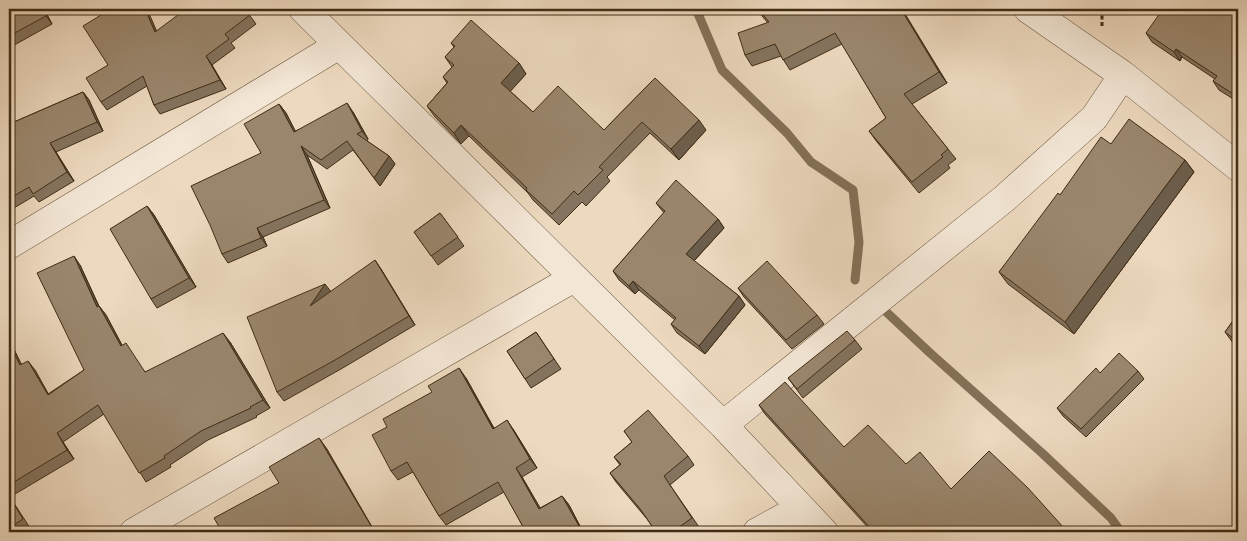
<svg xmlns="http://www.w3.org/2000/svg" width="1247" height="541" font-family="'Libre Caslon Text',serif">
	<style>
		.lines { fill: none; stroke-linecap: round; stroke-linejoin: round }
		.stream { stroke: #847158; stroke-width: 9 }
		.street-casing { stroke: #6b5840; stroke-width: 29 }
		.path { stroke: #402d15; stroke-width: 3; stroke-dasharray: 4 2.5; stroke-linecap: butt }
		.street { stroke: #f3e6d5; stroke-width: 28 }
		.wall { fill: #84735e; stroke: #402d15 }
		.shaded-wall { fill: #6c5e4c; stroke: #402d15 }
		.building { fill: #9a866d; stroke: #402d15 }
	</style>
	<rect width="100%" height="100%" fill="#edd9bf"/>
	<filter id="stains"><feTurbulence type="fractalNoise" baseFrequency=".004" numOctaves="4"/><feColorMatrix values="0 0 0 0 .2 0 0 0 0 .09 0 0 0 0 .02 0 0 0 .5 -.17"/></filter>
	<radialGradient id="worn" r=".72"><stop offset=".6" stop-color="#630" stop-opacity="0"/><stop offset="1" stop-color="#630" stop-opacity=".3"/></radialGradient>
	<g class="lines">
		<path class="stream" d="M696 9 722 70 787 133 811 162 853 190 859 242 855 280
			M882 308 929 352 1042 453 1111 518 1121 532"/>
		<g class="street-casing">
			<path id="street" d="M303 9 723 425 824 532
				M1028 9 1123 75 1238 167
				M9 245 339 45
				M723 425 1005 198 1094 118 1123 75
				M134 532 574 278
				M757 532 801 508"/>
		</g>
		<path class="path" d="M1102 9V26"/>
		<use href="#street" class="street"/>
	</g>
	<path class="wall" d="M9 9H44L52 24 9 48Z
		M245 9 256 24 231 43 235 48 212 65 226 89 160 114 154 105 147 86 107 110 101 102 108 65 157 31Z
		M756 9H901L947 83 912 104 956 159 948 165 950 168 919 193 877 142 869 131 886 118 842 44 790 70 781 56 752 66 745 55 768 23Z
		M1238 9V102L1219 90 1213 81 1215 79 1182 57 1180 61 1152 42 1146 33Z
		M451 43 519 63 526 74 510 91 533 112 604 130 655 78 706 130 679 160 650 133 607 177 610 181 586 206 582 202 559 225 533 200 528 193 469 136 461 144 435 117 427 106 447 83 443 77 452 67 445 57 454 47Z
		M83 92 89 100 103 131 56 152 74 181 39 202 34 196 9 211V114L14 122Z
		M279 104 286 113 295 131 353 112 368 139 367 141 389 156 395 164 380 186 353 150 327 169 307 155 330 208 263 237 267 246 228 263 222 254Z
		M1111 144 1185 160 1194 172 1074 334 1008 284 999 272 1060 195Z
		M656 203 718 219 724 228 694 261 739 296 745 305 705 354 677 333 671 324 675 320 639 290 635 294 619 280 613 271 664 213Z
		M147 206 154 215 196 287 157 308 151 299Z
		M440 213 464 246 438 265 414 232Z
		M80 265 99 306 106 315 122 345 145 372 230 342 270 408 256 416 257 417 208 440 170 465 171 467 146 482 104 414 63 442 74 459 10 497 30 528 23 532H9V339L21 364 35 370 48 394 84 370Z
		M381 269 415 325 341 369 284 401 277 392 330 292Z
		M738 288 817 315 824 324 792 349 744 297Z
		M1238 303V349L1236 347 1225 332 1237 315 1233 309Z
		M536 332 561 369 531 388 507 351Z
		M855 340 862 349 803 398 788 378Z
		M1138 371 1144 379 1086 437 1063 416 1057 408 1100 373Z
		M466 378 494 428 513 429 537 468 522 477 540 508 562 496 569 505 583 532H526L504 492 446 525 439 516 413 472 398 480 391 471 387 427Z
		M759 405 844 447 906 464 951 489 1064 528 1066 532H872L765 414Z
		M624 431 688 456 694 465 670 485 699 527 692 532H656L647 519 616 482 610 473 620 465 614 457 632 442Z"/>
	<path class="shaded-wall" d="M43 9H44L52 24 46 16Z
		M145 9H147L161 41 155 32Z
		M901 9 907 17 947 83 939 72Z
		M1176 49 1182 57 1180 61 1174 52Z
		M206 56 212 65 226 89 220 80Z
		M519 63 526 74 508 94 501 83Z
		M83 92 89 100 103 131 97 122Z
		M347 103 353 112 368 139 362 131Z
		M279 104 286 113 300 140 294 132Z
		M699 120 706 130 679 160 671 149Z
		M461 125 469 136 461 144 454 133Z
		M50 143 56 152 74 181 67 172Z
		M301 146 307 155 330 208 324 200Z
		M389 156 395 164 380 186 374 178Z
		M1185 160 1194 172 1074 334 1065 322Z
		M147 206 154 215 196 287 189 278Z
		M718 219 724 228 692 263 686 254Z
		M257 228 263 237 267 246 261 238Z
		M74 256 80 265 103 316 97 307Z
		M375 260 381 269 415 325 409 316Z
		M633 281 639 290 635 294 629 286Z
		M325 284 332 293 310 306Z
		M739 296 745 305 705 354 699 346Z
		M99 306 106 315 127 355 121 346Z
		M223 333 230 342 270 408 263 400Z
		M9 339 26 374 20 365 9 343Z
		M28 361 35 370 54 404 48 395Z
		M459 368 466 378 499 438 493 429Z
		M507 420 513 429 537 468 530 459Z
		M57 433 63 442 74 459 67 450Z
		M319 438 327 449 375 532 374 531Z
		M516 468 522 477 546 518 539 509Z
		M562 496 569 505 583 532 579 526Z"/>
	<path class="building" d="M9 9H43L46 16 9 36Z
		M105 9H145L155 32 186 9H245L250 15 225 34 229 39 206 56 220 80 154 105 143 76 101 102 86 78 108 65 83 26 106 12Z
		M758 9H901L939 72 904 94 948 149 941 155 943 157 912 182 869 131 886 118 835 33 783 60 775 44 745 55 738 33 769 22Z
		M1163 9H1238V97L1213 81 1217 76 1176 49 1174 52 1146 33Z
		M471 20 519 63 501 83 533 112 558 86 604 130 655 78 699 120 671 149 642 122 599 167 603 170 578 195 574 191 552 214 526 190 527 188 461 125 454 133 427 106 448 82 443 77 454 65 445 57 455 46 451 43Z
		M83 92 97 122 50 143 67 172 33 194 29 187 9 199V114L14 122Z
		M347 103 362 131 357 134 389 156 374 178 347 141 321 160 301 146 324 200 257 228 261 238 222 254 210 225 191 186 261 153 244 124 279 104 294 132Z
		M1129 119 1185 160 1065 322 999 272 1058 193 1060 195 1101 137 1111 144Z
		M676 180 718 219 686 254 739 296 699 346 671 324 676 318 633 281 629 286 613 271 665 211 656 203Z
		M147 206 189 278 151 299 110 229Z
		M440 213 458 237 431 256 414 232Z
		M74 256 97 307 99 306 121 346 126 343 145 372 223 333 263 400 250 407 251 408 201 431 164 456 165 458 139 473 98 405 57 433 67 450 9 485V343L20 365 28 361 48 395 84 370 37 273Z
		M375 260 409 316 335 360 277 392 247 317 325 284 310 306Z
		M767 261 817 315 786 340 738 288Z
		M1238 303V313L1233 309Z
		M1238 314V342L1225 332Z
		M847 331 855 340 797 389 788 378Z
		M536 332 554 359 525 379 507 351Z
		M1119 353 1138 371 1081 429 1057 408 1096 368 1100 373Z
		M459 368 493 429 507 420 530 459 516 468 539 509 562 496 579 526 568 532H526L498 482 439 516 407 462 391 471 372 435 387 427 383 419 432 392 428 386Z
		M785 382 844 447 868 425 906 464 920 452 951 489 989 451 1028 488 1064 528 1059 532H874L759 405Z
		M648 410 688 456 664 476 692 518 672 532H670L667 527 659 532H656L641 510 610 473 621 464 614 457 632 442 624 431Z
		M319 438 374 531 372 532H222L214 518 279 483 269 467Z
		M9 496 23 519 9 528Z"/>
	<rect width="1247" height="541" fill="none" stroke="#edd9bf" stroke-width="30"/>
	<rect x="10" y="10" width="1227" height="521" fill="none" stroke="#402d15" stroke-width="2.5"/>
	<rect x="15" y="15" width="1217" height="511" fill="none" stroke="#402d15"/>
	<rect width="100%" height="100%" filter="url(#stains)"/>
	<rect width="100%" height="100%" fill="url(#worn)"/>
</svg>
